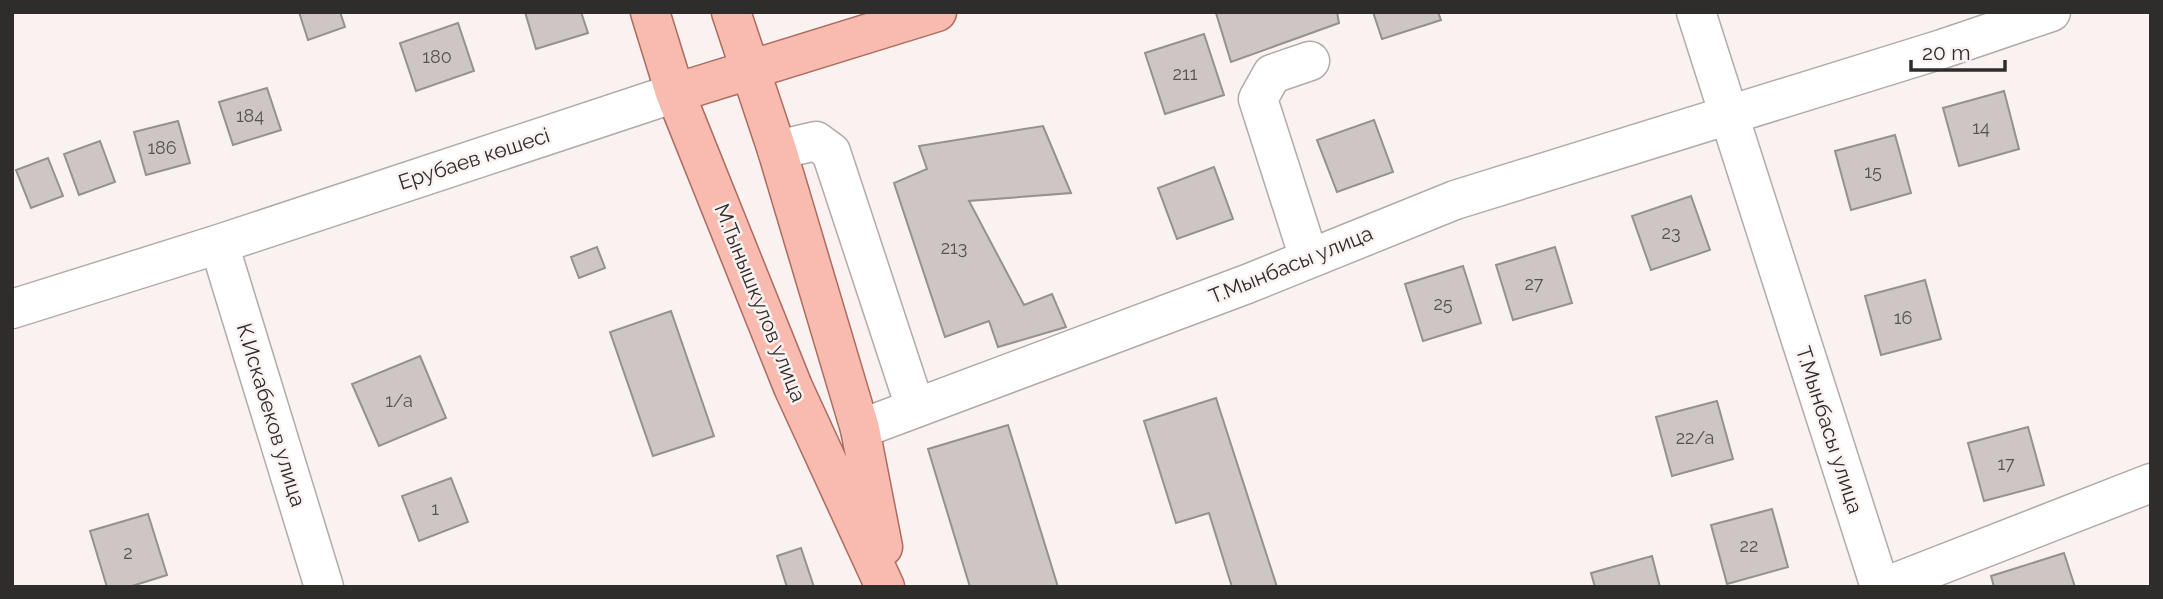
<svg xmlns="http://www.w3.org/2000/svg" width="2163" height="599" font-family="Raleway,sans-serif">
	<style>
		.building { fill: #cdc6c4; stroke: #96908e; stroke-width: 2 }
		.lines { fill: none; stroke-linecap: round; stroke-linejoin: round }
		.minor-casing { stroke: #b2abaa; stroke-width: 41 }
		.major-casing { stroke: #ae6b5f; stroke-width: 41 }
		.minor { stroke: #fff; stroke-width: 38 }
		.major { stroke: #f8bbaf; stroke-width: 38 }
		.labels { text-anchor: middle; stroke-width: 5; stroke-linejoin: round; paint-order: stroke }
		.number-label { font-size: 18px; fill: #565252 }
		.street-label { font-size: 21px; fill: #2f2c2c; stroke: #f9f2f0 }
	</style>
	<rect width="100%" height="100%" fill="#f9f2f0"/>
	<path class="building" d="M299 12H340L345 27 308 40Z
		M525 12H581L588 33 536 49Z
		M1218 12H1337L1339 23 1231 62 1216 13Z
		M1373 12H1438L1441 20 1382 39Z
		M458 23 474 71 416 91 400 43Z
		M1204 34 1224 95 1165 114 1145 53Z
		M267 88 281 130 233 145 219 102Z
		M2004 91 2019 149 1959 166 1943 108Z
		M1374 120 1393 172 1337 192 1317 140Z
		M178 121 190 163 146 175 134 132Z
		M1043 126 1071 193 969 201 1024 305 1052 294 1066 327 998 347 989 321 945 337 894 183 927 169 919 146Z
		M1895 135 1911 193 1851 210 1835 151Z
		M100 141 115 182 79 195 64 154Z
		M48 158 63 196 31 208 16 170Z
		M1214 167 1233 219 1177 239 1158 188Z
		M1691 196 1710 250 1651 270 1632 216Z
		M597 247 605 268 579 278 571 257Z
		M1555 247 1572 303 1513 320 1496 265Z
		M1463 266 1481 323 1423 341 1405 284Z
		M1925 280 1941 339 1881 355 1865 296Z
		M671 311 714 436 653 456 610 332Z
		M420 356 446 418 379 446 352 384Z
		M1216 398 1277 587H1232L1209 513 1176 523 1144 421Z
		M1717 401 1733 459 1672 476 1656 417Z
		M1008 425 1058 587H970L928 449Z
		M2028 427 2044 485 1984 501 1968 443Z
		M451 478 468 522 419 541 402 496Z
		M1772 509 1788 567 1727 584 1711 525Z
		M148 514 167 575 129 587H107L90 531Z
		M801 548 814 587H787L777 556Z
		M2064 553 2075 587H1994L1991 576Z
		M1652 556 1660 587H1595L1591 573Z"/>
	<g class="lines">
		<g class="minor-casing">
			<path id="minor" d="M1696 12 1880 587
				M777 150 816 141 831 152 915 407
				M219 244 324 587
				M1309 258 1258 99 1272 74 1310 61
				M12 309 219 244 675 93
				M860 429 1247 284 1455 200 1942 49 2051 12
				M1884 587 2151 483"/>
		</g>
		<g class="major-casing">
			<path id="major" d="M650 12 675 93 793 387 885 587
				M731 12 777 150 860 429 883 547
				M675 93 937 12"/>
		</g>
		<use href="#minor" class="minor"/>
		<use href="#major" class="major"/>
	</g>
	<g class="labels">
		<g class="number-label">
			<text x="437" y="63">180</text>
			<text x="1185" y="80">211</text>
			<text x="250" y="122">184</text>
			<text x="1981" y="134">14</text>
			<text x="162" y="154">186</text>
			<text x="1873" y="178">15</text>
			<text x="1671" y="239">23</text>
			<text x="954" y="254">213</text>
			<text x="1534" y="290">27</text>
			<text x="1443" y="310">25</text>
			<text x="1903" y="324">16</text>
			<text x="399" y="407">1/a</text>
			<text x="1695" y="444">22/а</text>
			<text x="2006" y="470">17</text>
			<text x="435" y="515">1</text>
			<text x="1749" y="552">22</text>
			<text x="128" y="559">2</text>
		</g>
		<g class="street-label">
			<text transform="translate(474 159) rotate(-18)" y="7">Ерубаев көшесі</text>
			<text transform="translate(1291 265) rotate(-22)" y="7">Т.Мынбасы улица</text>
			<text transform="translate(760 303) rotate(68)" y="7">М.Тынышкулов улица</text>
			<text transform="translate(271 415) rotate(73)" y="7">К.Искабеков улица</text>
			<text transform="translate(1829 430) rotate(72)" y="7">Т.Мынбасы улица</text>
		</g>
	</g>
	<rect width="2163" height="599" fill="none" stroke="#2f2c2c" stroke-width="28"/>
	<path d="M1911 60v10h94v-10" fill="none" stroke="#2f2c2c" stroke-width="3.5"/>
	<text x="1922" y="60" font-size="21" fill="#2f2c2c" stroke="#f9f2f0" stroke-width="5" paint-order="stroke">20 m</text>
</svg>
